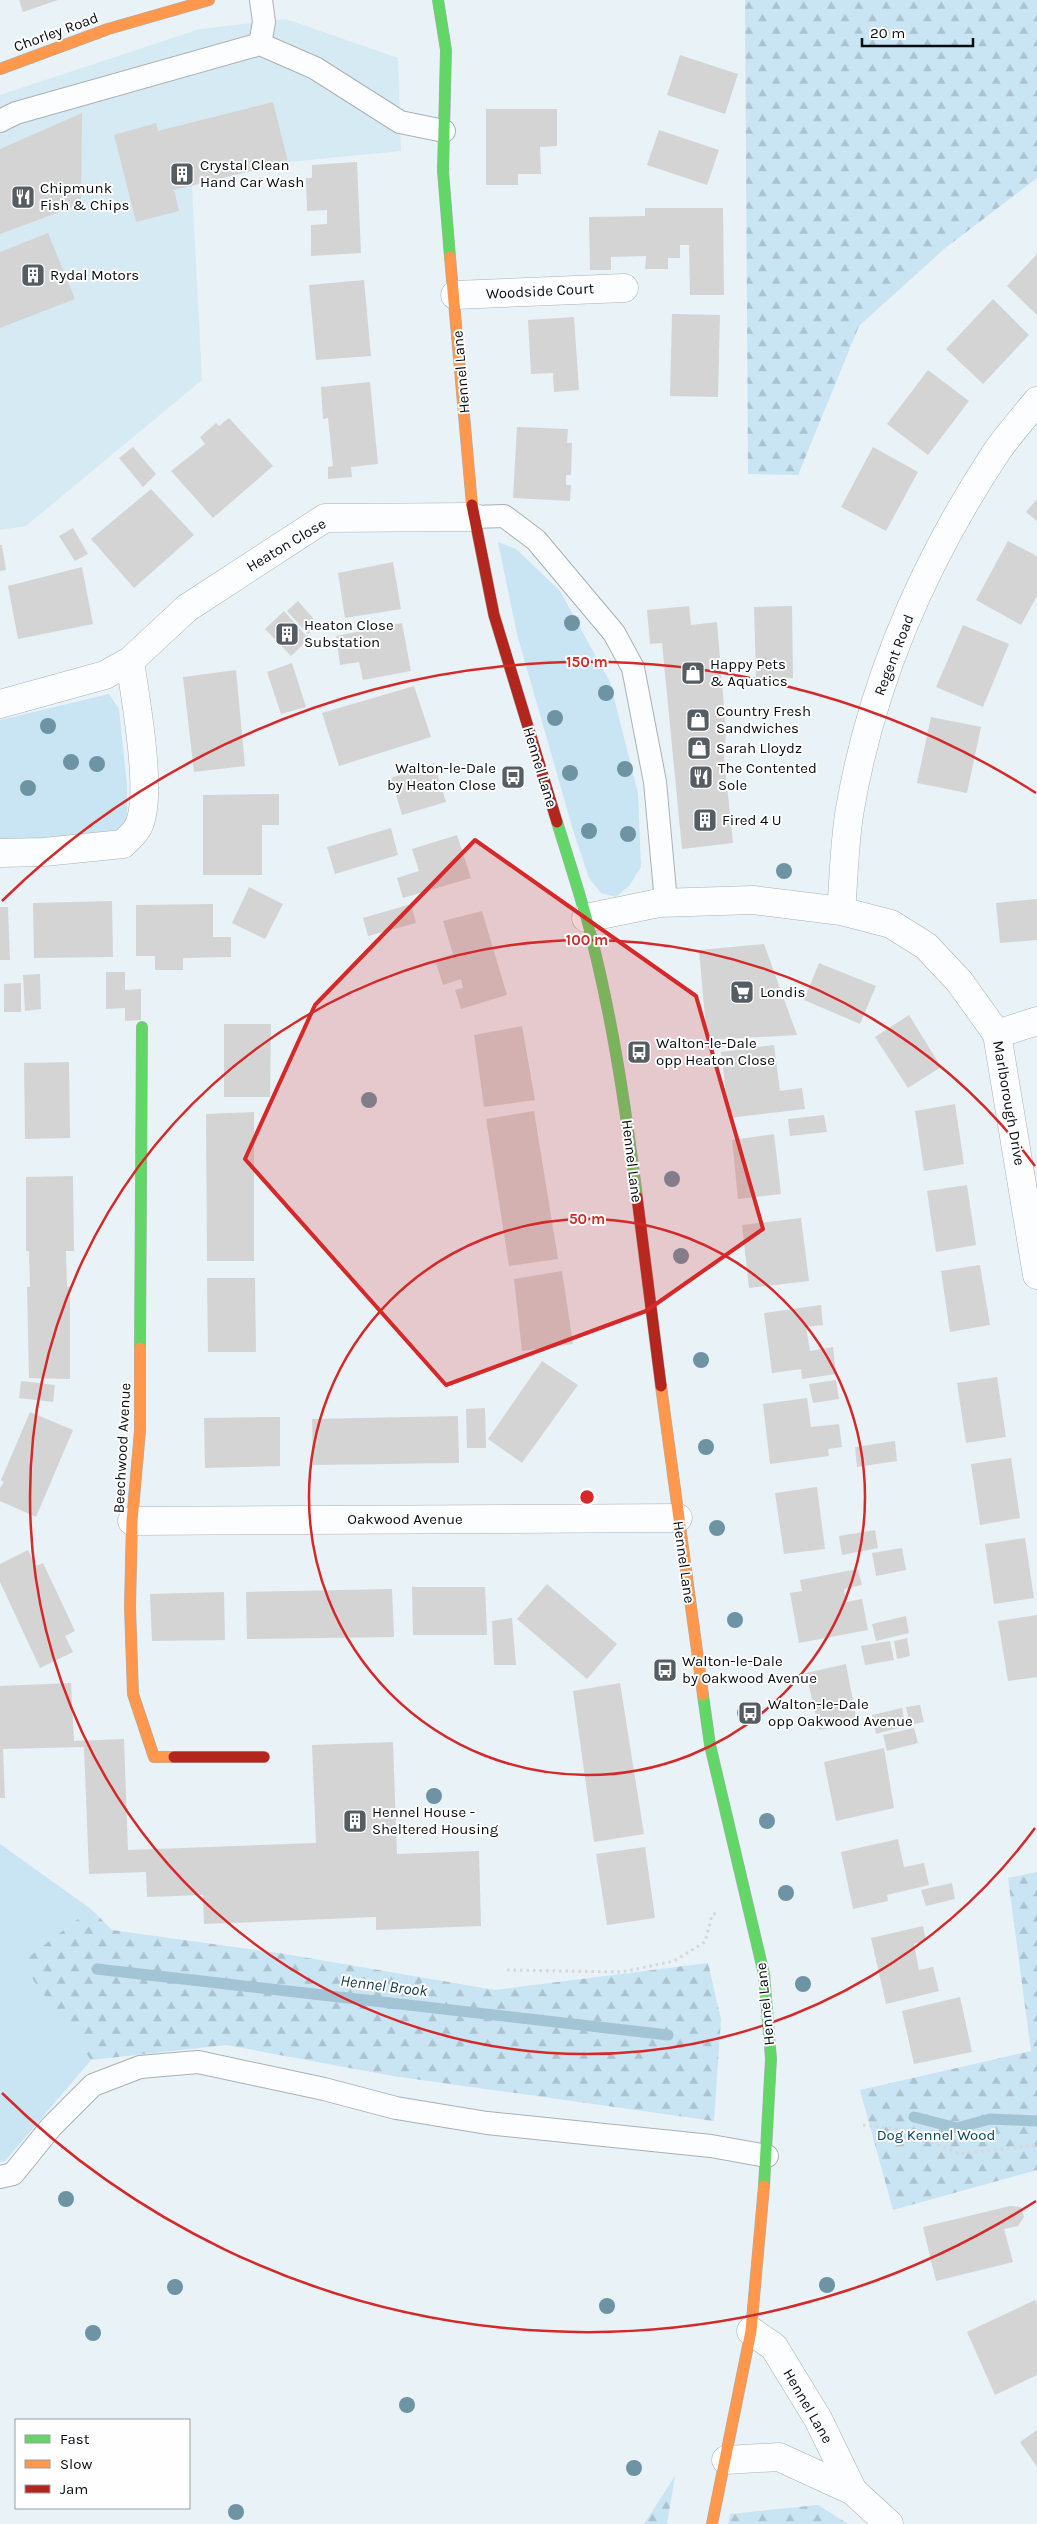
<svg xmlns="http://www.w3.org/2000/svg" width="1037" height="2524" font-family="Karla,sans-serif">
	<style>
		.built { fill: #d6eaf3 }
		.grass { fill: #c9e4f3 }
		.forest { fill: url(#forest-firs) }
		.lines { fill: none; stroke-linecap: round; stroke-linejoin: round }
		.stream { stroke: #a3c4d5; stroke-width: 11 }
		.building { fill: #d4d4d4 }
		.lane-casing { stroke: #a9b1b4; stroke-width: 24 }
		.street-casing { stroke: #a9b1b4; stroke-width: 29 }
		.fast-casing { stroke: #a9b1b4; stroke-width: 12 }
		.slow-casing { stroke: #a9b1b4; stroke-width: 12 }
		.jam-casing { stroke: #a9b1b4; stroke-width: 12 }
		.path { stroke: #d5d8d9; stroke-width: 3; stroke-dasharray: 2.5 4; stroke-linecap: butt }
		.lane { stroke: #fcfdfe; stroke-width: 22 }
		.street { stroke: #fcfdfe; stroke-width: 28 }
		.fast { stroke: #63d668; stroke-width: 11 }
		.slow { stroke: #ff974d; stroke-width: 11 }
		.jam { stroke: #b3261e; stroke-width: 11 }
		.tree { fill: #6e93a3 }
		.marked { fill: #d62828; fill-opacity: 0.2; stroke: #d62828; stroke-width: 4; stroke-linejoin: round }
		.ring { fill: none; stroke: #d62828; stroke-width: 2.5 }
		.labels { text-anchor: middle; stroke-width: 4; stroke-linejoin: round; paint-order: stroke }
		.street-label { font-size: 15px; fill: #070d11; stroke: #fefefe }
		.poi-label { font-size: 15px; fill: #070d11; stroke: #fefefe; text-anchor: start }
		.park-label { font-size: 15px; fill: #09465e; stroke: #fefefe }
		.water-label { font-size: 16px; font-style: italic; fill: #123949; stroke: #fefefe }
		.centre { fill: #d62828; stroke: #fefefe; stroke-width: 2.5 }
		.ring-label { font-size: 15px; text-anchor: middle; font-weight: bold; fill: #d62828; stroke: #fefefe; stroke-width: 4; stroke-linejoin: round; paint-order: stroke }
	</style>
	<defs>
		<pattern id="forest-firs" width="22" height="20" patternUnits="userSpaceOnUse" patternTransform="scale(1.25)"><rect width="22" height="20" fill="#c9e4f3"/><path d="M5 1l3.5 6h-7zM16 11l3.5 6h-7z" fill="#abc2cf"/></pattern>
	</defs>
	<rect width="100%" height="100%" fill="#e9f2f7"/>
	<path class="built" d="M286 19 398 58 401 151 288 162 192 186 202 380 26 526 0 530V95L200 29Z"/>
	<path class="grass" d="M498 542 516 549 560 591 610 682 638 793 641 867 629 886 616 897 601 893 589 878 573 830 517 634Z
		M109 694 119 709 127 786V825L115 835 21 841 0 839V720Z
		M0 1844 91 1909 22 1963 91 2060 5 2161 0 2162Z"/>
	<path class="forest" d="M745 0H1037V178L944 249 859 326 798 475 748 474Z
		M1037 1872V2170L893 2210 860 2090 1031 2051 1008 1878Z
		M91 1909 112 1930 285 1954 495 1990 708 1963 721 2019 714 2121 393 2076 226 2045 91 2060 21 1963Z
		M675 2476 667 2524H644Z
		M818 2505 848 2524H728L730 2514Z"/>
	<g class="lines">
		<path class="stream" d="M97 1969 668 2035
			M914 2117 957 2128 990 2119 1037 2121"/>
	</g>
	<path class="building" d="M19 0H58L23 12Z
		M680 55 738 74 725 114 667 95Z
		M273 102 288 162 174 190 179 211 136 222 114 135 156 123 158 131Z
		M486 109H557V146L540 147 541 174H518V185H486Z
		M82 113 81 204 0 234V149Z
		M659 130 719 150 707 185 647 165Z
		M357 162 361 253 311 256V225L327 224V210L307 211 306 178H312V165Z
		M645 208H723L724 295H690L689 245H680V258H668V269H645L646 256 611 257V270H590L589 217 645 216Z
		M48 233 75 299 0 328V252Z
		M1037 254V315L1007 286Z
		M364 280 371 356 316 360 309 285Z
		M993 299 1029 335 983 384 946 349Z
		M672 314 720 315 718 397 670 396Z
		M574 317 579 390 554 392 553 373 531 374 528 320Z
		M928 370 969 401 928 455 887 424Z
		M370 382 378 464 351 467 352 477 328 479V467L333 466 328 418 323 419 321 387Z
		M229 418 273 466 213 518 171 471 205 444 200 437 216 423 219 426Z
		M517 427 568 429 567 443H572L571 475H566V485H571L570 501 513 498Z
		M133 447 156 474 143 487 119 458Z
		M873 447 918 472 886 531 841 507Z
		M151 489 194 535 134 588 91 539Z
		M1037 499V521L1026 512Z
		M73 528 88 554 75 561 59 536Z
		M1008 541 1037 556V596L1021 625 976 600Z
		M0 545H2L6 570 0 571Z
		M393 562 401 609 345 618 338 573Z
		M82 567 93 624 18 639 8 586Z
		M298 601 319 625 308 634 287 611Z
		M689 606 691 625 717 622 726 732 724 757 733 843 682 849 662 643 650 644 647 610Z
		M792 606 793 678H756L754 607Z
		M284 611 309 639 291 656 265 629Z
		M402 623 411 671 363 680 359 662 340 665 336 636Z
		M963 625 1009 644 983 707 936 687Z
		M292 663 306 707 281 714 267 672Z
		M236 670 245 766 194 772 183 677Z
		M414 686 431 737 339 766 322 713Z
		M931 717 981 727 967 793 917 783Z
		M434 763 446 802 402 815 391 778Z
		M279 794V825H262V875H203V795Z
		M391 828 398 855 335 874 327 847Z
		M457 835 471 878 403 898 397 878 419 871 412 849Z
		M249 887 283 904 265 939 232 923Z
		M1037 899V940L1000 943 996 903Z
		M112 901 113 957 34 958 33 903Z
		M213 904V937H231V957L183 958V970H155V956H136V905Z
		M411 904 416 923 368 936 363 918Z
		M0 907H8L10 960H0Z
		M482 911 507 995 461 1009 455 990 463 988 461 979 443 985 435 960 453 954 443 921Z
		M764 944 797 1035 707 1040 699 950Z
		M819 963 876 986 860 1024 804 1000Z
		M106 972H125V990L141 989V1020L125 1021V1008L106 1009Z
		M40 974 41 1009 25 1011 23 975Z
		M21 983V1012H4V984Z
		M909 1015 941 1067 908 1088 875 1037Z
		M224 1024H271L270 1097H224Z
		M522 1026 535 1100 484 1107 474 1035Z
		M774 1045 780 1091 802 1088 805 1109 729 1118 721 1052Z
		M69 1062 70 1138 25 1139 24 1063Z
		M955 1104 964 1164 924 1171 915 1111Z
		M534 1111 558 1259 509 1266 486 1119Z
		M254 1112V1261H207L206 1114Z
		M824 1115 827 1132 790 1136 788 1119Z
		M774 1134 781 1194 738 1199 732 1140Z
		M73 1176 74 1251H66L67 1287 70 1286V1379L29 1378 27 1287H30L29 1251H26V1177Z
		M967 1185 976 1245 936 1252 927 1191Z
		M801 1218 809 1281 749 1288 742 1225Z
		M980 1265 990 1325 950 1332 941 1271Z
		M562 1271 573 1344 522 1351 514 1279Z
		M207 1278H255L256 1352H208Z
		M821 1305 823 1325 806 1327 810 1351 833 1347 836 1374 802 1379 801 1369 772 1373 764 1313Z
		M542 1361 578 1385 522 1463 488 1439Z
		M997 1377 1006 1437 966 1443 957 1383Z
		M836 1380 839 1399 813 1403 809 1384Z
		M21 1381 55 1385 53 1402 19 1398Z
		M807 1398 811 1427 839 1424 842 1447 828 1449 829 1456 770 1464 763 1404Z
		M485 1408 486 1448H467L466 1409Z
		M30 1412 73 1430 36 1517 0 1501V1488L4 1482 1 1480Z
		M458 1416 459 1463 313 1465 312 1419Z
		M280 1417V1466L205 1468 204 1418Z
		M895 1441 897 1461 857 1467 855 1447Z
		M1011 1458 1020 1518 980 1525 971 1464Z
		M817 1487 825 1549 784 1554 775 1493Z
		M875 1530 878 1548 842 1555 839 1536Z
		M1025 1538 1034 1598 994 1604 985 1544Z
		M902 1548 906 1570 876 1576 872 1553Z
		M28 1550 36 1566 43 1563 75 1631 65 1636 73 1652 40 1668 0 1582V1564Z
		M858 1569 862 1585 844 1589 846 1602 862 1599 868 1630 799 1643 790 1593 802 1591 800 1580Z
		M547 1584 617 1644 587 1679 517 1619Z
		M412 1587H485L487 1635H413Z
		M392 1589 394 1637 247 1639 246 1592Z
		M224 1592 225 1640 152 1641 150 1594Z
		M1037 1615V1677L1008 1681 998 1621Z
		M906 1616 909 1633 876 1641 872 1624Z
		M512 1618 516 1665H494L492 1621Z
		M907 1638 910 1656 897 1659 894 1641Z
		M890 1641 894 1660 865 1665 861 1646Z
		M846 1664 857 1722 819 1730 806 1673Z
		M71 1683 74 1741 124 1739 128 1850 316 1843 312 1745 393 1742 397 1854 479 1851 481 1926 376 1930V1917L204 1924 203 1895 147 1897 146 1872 89 1874 84 1747 3 1749 5 1798H0V1686Z
		M620 1683 644 1834 594 1842 573 1691Z
		M920 1705 924 1722 910 1725 906 1707Z
		M902 1708 905 1726 876 1734 872 1715Z
		M914 1728 918 1743 887 1751 883 1735Z
		M884 1748 894 1808 836 1821 824 1762Z
		M898 1839 904 1867 924 1863 929 1885 887 1895 888 1901 853 1909 841 1852Z
		M645 1847 655 1918 607 1925 596 1854Z
		M952 1883 955 1899 926 1906 921 1890Z
		M923 1926 926 1941 914 1944 919 1970 933 1967 939 1991 886 2004 871 1938Z
		M960 1997 972 2052 914 2064 902 2011Z
		M1010 2206 1021 2207 1024 2217 1018 2226 1004 2229 1013 2262 936 2281 923 2227Z
		M1035 2300 1037 2304V2375L995 2395 967 2332Z
		M1037 2430V2467L1020 2442Z"/>
	<g class="lines">
		<g class="lane-casing">
			<path id="lane" d="M261 0 264 22 260 44 315 68 400 122 444 131
				M0 121 16 113 260 44
				M473 517 504 516 536 540 614 633 633 668 655 782 666 902
				M0 2177 13 2174 51 2127 93 2085 140 2067 198 2062 324 2089 396 2108 487 2123 711 2146 767 2156"/>
		</g>
		<g class="street-casing">
			<path id="street" d="M455 295 624 288
				M0 704 105 675 130 661 187 608 325 518 473 517
				M0 853 44 852 123 844C128 839 135 833 138 827 154 797 135 697 130 661
				M841 911C844 878 844 843 850 809 872 681 925 560 997 451 1009 434 1024 417 1037 401
				M586 918 659 903 753 900 841 911 891 924 926 946 959 981 997 1034 1037 1275
				M997 1034 1037 1021
				M132 1521 678 1518
				M751 2331 774 2347 818 2419 853 2491
				M726 2460 779 2457 853 2491 889 2524"/>
		</g>
		<g class="fast-casing">
			<path id="fast" d="M438 0 446 50 443 171 450 257
				M557 822C567 854 577 885 586 917 611 1008 625 1103 637 1197
				M140 1348 142 1027
				M703 1695 710 1745 764 1974 771 2059 764 2186"/>
		</g>
		<g class="slow-casing">
			<path id="slow" d="M0 69 108 29 209 0
				M450 257 472 505
				M140 1348V1431L132 1521 130 1607 133 1694 154 1757H174
				M661 1386 703 1695
				M712 2524 751 2331 764 2186"/>
		</g>
		<g class="jam-casing">
			<path id="jam" d="M472 505 494 615 557 822
				M637 1197 661 1386
				M174 1757H264"/>
		</g>
		<path class="path" d="M507 1970 622 1972 674 1961 705 1942 712 1915 716 1913
			M863 2125 904 2130 960 2154 1037 2145"/>
		<use href="#lane" class="lane"/>
		<use href="#street" class="street"/>
		<use href="#fast" class="fast"/>
		<use href="#slow" class="slow"/>
		<use href="#jam" class="jam"/>
	</g>
	<g class="tree">
		<circle cx="572" cy="623" r="8"/>
		<circle cx="606" cy="693" r="8"/>
		<circle cx="555" cy="718" r="8"/>
		<circle cx="48" cy="726" r="8"/>
		<circle cx="71" cy="762" r="8"/>
		<circle cx="97" cy="764" r="8"/>
		<circle cx="625" cy="769" r="8"/>
		<circle cx="570" cy="773" r="8"/>
		<circle cx="28" cy="788" r="8"/>
		<circle cx="589" cy="831" r="8"/>
		<circle cx="628" cy="834" r="8"/>
		<circle cx="784" cy="871" r="8"/>
		<circle cx="369" cy="1100" r="8"/>
		<circle cx="672" cy="1179" r="8"/>
		<circle cx="681" cy="1256" r="8"/>
		<circle cx="701" cy="1360" r="8"/>
		<circle cx="706" cy="1447" r="8"/>
		<circle cx="717" cy="1528" r="8"/>
		<circle cx="735" cy="1620" r="8"/>
		<circle cx="745" cy="1713" r="8"/>
		<circle cx="434" cy="1796" r="8"/>
		<circle cx="767" cy="1821" r="8"/>
		<circle cx="786" cy="1893" r="8"/>
		<circle cx="803" cy="1984" r="8"/>
		<circle cx="66" cy="2199" r="8"/>
		<circle cx="827" cy="2285" r="8"/>
		<circle cx="175" cy="2287" r="8"/>
		<circle cx="607" cy="2306" r="8"/>
		<circle cx="93" cy="2333" r="8"/>
		<circle cx="407" cy="2405" r="8"/>
		<circle cx="634" cy="2468" r="8"/>
		<circle cx="236" cy="2512" r="8"/>
	</g>
	<path class="marked" d="M475 840 696 996 763 1229 646 1311 446 1385 245 1159 315 1005Z"/>
	<g class="ring">
		<circle cx="587" cy="1497" r="278"/>
		<path d="M1035 1828A557 557 0 1 1 1035 1166"/>
		<path d="M1036 2201A835 835 0 0 1 2 2093M2 901A835 835 0 0 1 1036 793"/>
	</g>
	<defs>
		<g id="building-square" transform="scale(1.25)"><rect x="-9" y="-9" width="18" height="18" rx="4" fill="#565d62" stroke="#fefefe"/><path d="M-4-6H4V6H1V3H-1V6H-4ZM-2.5-4.3h1.7v1.8h-1.7ZM.8-4.3h1.7v1.8H.8ZM-2.5-1h1.7V.8h-1.7ZM.8-1h1.7V.8H.8Z" fill="#fff"/></g>
		<g id="restaurant-square" transform="scale(1.25)"><rect x="-9" y="-9" width="18" height="18" rx="4" fill="#565d62" stroke="#fefefe"/><path d="M-5-6h1v4h1v-4h1v4h1v-4h1v5L-1.5 .5V6h-2V.5L-5-1ZM5-6V6H3V1.5H1.5Q1.5-4 5-6Z" fill="#fff"/></g>
		<g id="shop-square" transform="scale(1.25)"><rect x="-9" y="-9" width="18" height="18" rx="4" fill="#565d62" stroke="#fefefe"/><path d="M-5-2.5h2.3a2.7 3.5 0 0 1 5.4 0H5L5.5 6h-11ZM-1.5-2.5h3a1.5 2.3 0 0 0-3 0Z" fill="#fff"/></g>
		<g id="bus-square" transform="scale(1.25)"><rect x="-9" y="-9" width="18" height="18" rx="4" fill="#565d62" stroke="#fefefe"/><path d="M-5-6H5V4H4V6H2V4H-2V6H-4V4H-5ZM-3.5-4V0h7V-4ZM-3.5 1.2v1.5H-2V1.2ZM2 1.2v1.5H3.5V1.2Z" fill="#fff"/></g>
		<g id="supermarket-square" transform="scale(1.25)"><rect x="-9" y="-9" width="18" height="18" rx="4" fill="#565d62" stroke="#fefefe"/><path d="M-6-5.5h2.5l.6 2H6L4.5 2H-2.5L-4.4-4H-6ZM-1.5 3.2a1.3 1.3 0 1 0 .1 0ZM3 3.2a1.3 1.3 0 1 0 .1 0Z" fill="#fff"/></g>
	</defs>
	<g fill-rule="evenodd">
		<use href="#building-square" x="182" y="174"/>
		<use href="#restaurant-square" x="23" y="197"/>
		<use href="#building-square" x="33" y="275"/>
		<use href="#building-square" x="287" y="634"/>
		<use href="#shop-square" x="693" y="673"/>
		<use href="#shop-square" x="698" y="720"/>
		<use href="#shop-square" x="699" y="748"/>
		<use href="#bus-square" x="513" y="777"/>
		<use href="#restaurant-square" x="701" y="777"/>
		<use href="#building-square" x="705" y="820"/>
		<use href="#supermarket-square" x="742" y="992"/>
		<use href="#bus-square" x="639" y="1052"/>
		<use href="#bus-square" x="665" y="1670"/>
		<use href="#bus-square" x="750" y="1713"/>
		<use href="#building-square" x="355" y="1821"/>
	</g>
	<g class="labels">
		<g class="street-label">
			<text transform="translate(56 32) rotate(-20)" y="5">Chorley Road</text>
			<text transform="translate(540 291) rotate(-3)" y="5">Woodside Court</text>
			<text transform="translate(461 372) rotate(-95)" y="5">Hennel Lane</text>
			<text transform="translate(286 545) rotate(-31)" y="5">Heaton Close</text>
			<text transform="translate(894 655) rotate(-69)" y="5">Regent Road</text>
			<text transform="translate(540 767) rotate(73)" y="5">Hennel Lane</text>
			<text transform="translate(1009 1103) rotate(80)" y="5">Marlborough Drive</text>
			<text transform="translate(632 1161) rotate(83)" y="5">Hennel Lane</text>
			<text transform="translate(122 1448) rotate(-87)" y="5">Beechwood Avenue</text>
			<text x="405" y="1524">Oakwood Avenue</text>
			<text transform="translate(684 1562) rotate(82)" y="5">Hennel Lane</text>
			<text transform="translate(765 2004) rotate(-96)" y="5">Hennel Lane</text>
			<text transform="translate(808 2406) rotate(60)" y="5">Hennel Lane</text>
		</g>
		<g class="poi-label">
			<text x="200" y="170">Crystal Clean<tspan x="200" dy="17">Hand Car Wash</tspan></text>
			<text x="40" y="193">Chipmunk<tspan x="40" dy="17">Fish &amp; Chips</tspan></text>
			<text x="50" y="280">Rydal Motors</text>
			<text x="304" y="630">Heaton Close<tspan x="304" dy="17">Substation</tspan></text>
			<text x="710" y="669">Happy Pets<tspan x="710" dy="17">&amp; Aquatics</tspan></text>
			<text x="716" y="716">Country Fresh<tspan x="716" dy="17">Sandwiches</tspan></text>
			<text x="716" y="753">Sarah Lloydz</text>
			<text x="496" y="773" text-anchor="end">Walton-le-Dale<tspan x="496" dy="17">by Heaton Close</tspan></text>
			<text x="718" y="773">The Contented<tspan x="718" dy="17">Sole</tspan></text>
			<text x="722" y="825">Fired 4 U</text>
			<text x="760" y="997">Londis</text>
			<text x="656" y="1048">Walton-le-Dale<tspan x="656" dy="17">opp Heaton Close</tspan></text>
			<text x="682" y="1666">Walton-le-Dale<tspan x="682" dy="17">by Oakwood Avenue</tspan></text>
			<text x="768" y="1709">Walton-le-Dale<tspan x="768" dy="17">opp Oakwood Avenue</tspan></text>
			<text x="372" y="1817">Hennel House -<tspan x="372" dy="17">Sheltered Housing</tspan></text>
		</g>
		<g class="park-label">
			<text x="936" y="2140">Dog Kennel Wood</text>
		</g>
		<g class="water-label">
			<text transform="translate(384 1985) rotate(7)" y="6">Hennel Brook</text>
		</g>
	</g>
	<circle cx="587" cy="1497" r="8" class="centre"/>
	<g class="ring-label">
		<text x="587" y="667">150 m</text>
		<text x="587" y="945">100 m</text>
		<text x="587" y="1224">50 m</text>
	</g>
	<rect x="15" y="2419" width="175" height="90" fill="#fefefe" stroke="#9b9e9f"/>
	<rect x="25" y="2435" width="25" height="8" fill="#63d668" stroke="#9b9e9f"/>
	<text x="60" y="2444" font-size="15" fill="#070d11">Fast</text>
	<rect x="25" y="2460" width="25" height="8" fill="#ff974d" stroke="#9b9e9f"/>
	<text x="60" y="2469" font-size="15" fill="#070d11">Slow</text>
	<rect x="25" y="2485" width="25" height="8" fill="#b3261e" stroke="#9b9e9f"/>
	<text x="60" y="2494" font-size="15" fill="#070d11">Jam</text>
	<path d="M862 38v8h111v-8" fill="none" stroke="#070d11" stroke-width="2.5"/>
	<text x="870" y="38" font-size="15" fill="#070d11" stroke="#fefefe" stroke-width="4" paint-order="stroke">20 m</text>
</svg>
